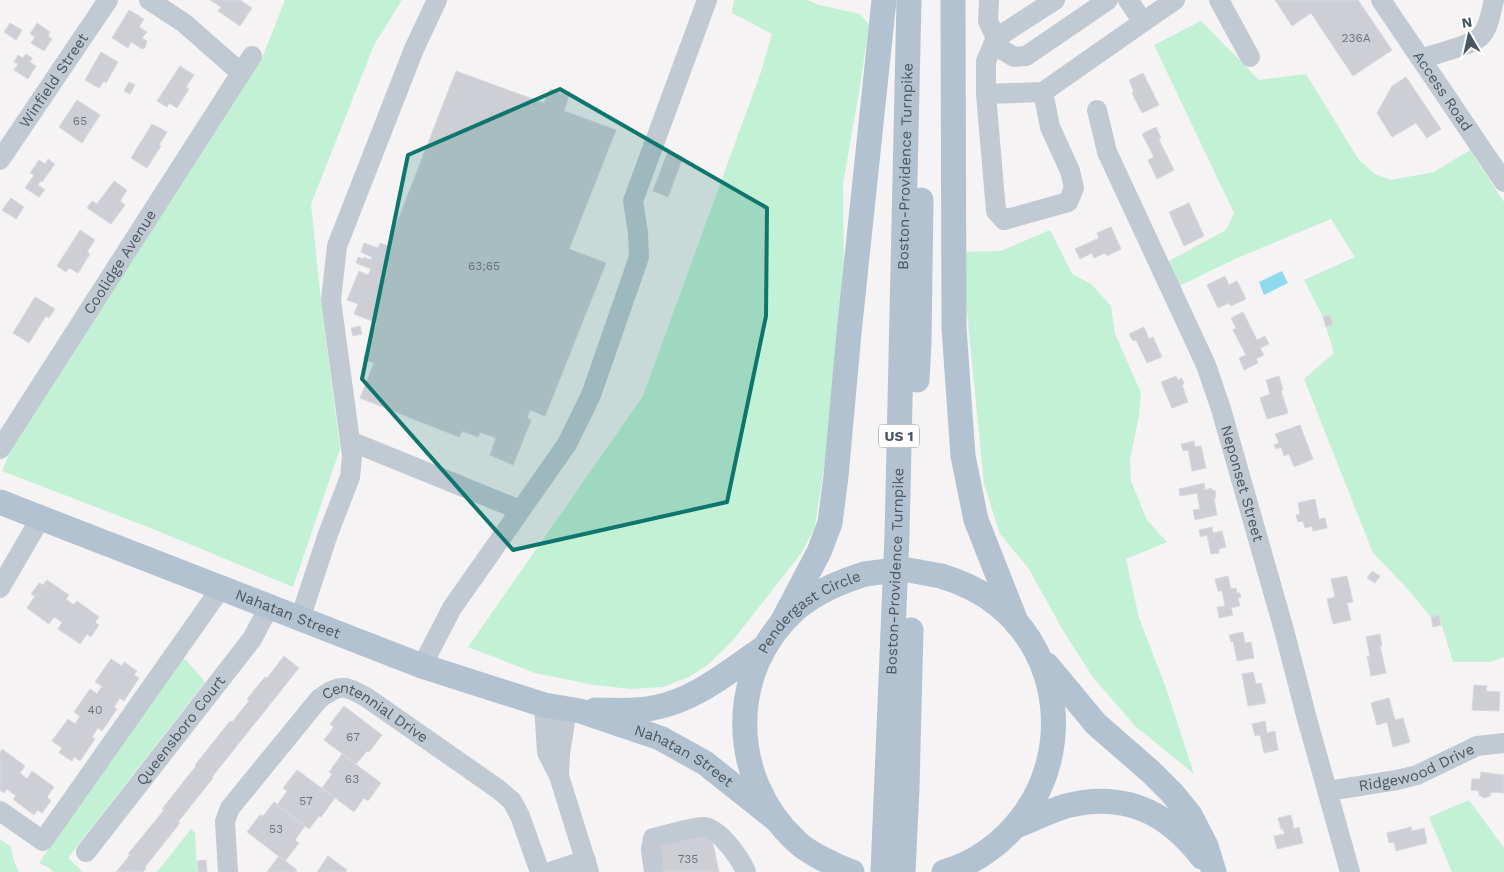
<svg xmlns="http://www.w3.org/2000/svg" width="1504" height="872" font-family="'Work Sans',sans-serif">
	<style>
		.green { fill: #c3f1d5 }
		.water { fill: #90daee }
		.building { fill: #cdcfd5; stroke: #d7d9de }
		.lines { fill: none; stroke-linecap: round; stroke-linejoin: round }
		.minor { stroke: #c1cad2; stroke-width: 20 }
		.major { stroke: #b3c2d1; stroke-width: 25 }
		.major-bridge { stroke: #b3c2d1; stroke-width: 25 }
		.marked { fill: #0f766e; fill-opacity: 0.2; stroke: #0f766e; stroke-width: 4; stroke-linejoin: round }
		.labels { text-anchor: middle; stroke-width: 5; stroke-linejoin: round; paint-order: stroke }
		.number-label { font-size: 12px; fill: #6b747e }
		.shield { fill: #fff; stroke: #808990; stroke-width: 1 }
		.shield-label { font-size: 14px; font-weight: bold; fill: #4a5661 }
		.street-label { font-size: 15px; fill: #4a5661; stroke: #fff }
	</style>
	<rect width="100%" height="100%" fill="#f5f3f3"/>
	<path class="green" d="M285 0H402L374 45 311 204 321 301 340 449 293 587 153 529 2 471 11 449 262 58Z
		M734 0H807L819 5 860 14 869 25 861 80 843 184 844 283 832 414 815 527 802 552 734 639 709 664 689 677 663 687 631 689 594 685 535 673 468 647 643 396 761 72 772 34 732 13Z
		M1201 21 1259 80 1306 74 1359 160 1375 174 1391 180 1434 172 1470 150 1504 202V657L1490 662H1453L1439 616 1431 617 1403 584 1373 553 1304 379 1334 353 1326 327 1333 325 1323 317 1304 280 1355 257 1331 219 1237 258 1177 287 1169 261 1226 230 1234 213 1154 45Z
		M1050 230 1072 274 1091 284 1111 306 1115 334 1141 393 1139 416 1130 459 1131 481 1147 520 1167 542 1126 559 1139 618 1166 688 1194 774 1135 726 1092 676 1061 627 1029 569 1000 534 984 484 961 252 1001 251Z
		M181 657 187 661 205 682 68 858 83 872H53L51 869 39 863Z
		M1469 800 1504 848V872H1452L1429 817Z
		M191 829 195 833 197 872H157Z
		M0 839 11 847 14 861 19 872H0Z"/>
	<path class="water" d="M1282 271 1288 283 1264 295 1259 282Z"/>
	<path class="building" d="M210 0H240L252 8 240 26 218 11 221 7Z
		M1275 0H1358L1392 50 1353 76 1311 13 1292 26Z
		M129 10 144 19 139 27 147 32 142 38 147 41 145 48 142 49 131 42 128 48 112 38Z
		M10 23 22 30 16 40 4 32Z
		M37 23 50 32 48 36 52 39 44 51 31 43 35 37 30 34Z
		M101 52 118 62 106 83 104 81 99 88 85 80Z
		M26 54 32 58 30 62 36 66 28 79 14 70 18 64 14 62 18 55 23 58Z
		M180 66 194 75 186 87 189 89 177 108 169 103 167 107 157 101Z
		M456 71 544 103 550 89 569 96 564 111 616 130 569 249 606 263 545 416 530 410 527 418 531 420 513 465 490 455 496 438 480 432 478 437 462 431 459 437 360 398 374 363 363 359 377 323 354 314 358 304 347 300 359 271 368 275 371 269 356 263 358 257 363 259 364 257 371 260 372 257 361 252 364 243 378 248 380 243 388 246Z
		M1143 73 1159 105 1142 113 1132 93 1134 92 1129 80Z
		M1406 77 1441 129 1427 138 1416 123 1392 137 1377 113 1392 86Z
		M129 82 135 85 130 94 124 91Z
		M77 100 100 115 82 143 59 127Z
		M152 124 167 132 159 145 161 146 147 168 131 158Z
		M1156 127 1161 138 1159 140 1174 170 1157 179 1148 160 1154 157 1142 134Z
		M668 151 683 157 668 197 653 191Z
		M48 159 55 164 42 182 40 181 38 185 45 190 39 197 25 188 34 175 30 173 39 160 45 164Z
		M114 181 127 190 120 201 125 205 111 224 87 208 92 201 97 204Z
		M11 198 24 207 16 219 2 210Z
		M1189 203 1204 236 1184 246 1169 212Z
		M1111 227 1121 249 1107 256 1105 253 1094 258 1092 253 1080 259 1075 249 1099 238 1097 233Z
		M80 230 95 240 87 252 90 254 78 273 69 268 66 272 57 266Z
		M1225 276 1229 285 1237 281 1246 299 1231 306 1229 303 1218 308 1207 285Z
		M35 297 55 309 49 318 46 316 29 343 13 333Z
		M1243 312 1257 340 1265 336 1269 344 1260 348 1264 355 1256 359 1258 363 1244 370 1239 358 1246 355 1233 330 1236 328 1231 318Z
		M1330 315 1333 325 1326 327 1323 317Z
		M360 326 362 334 353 336 351 328Z
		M1144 327 1149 339 1153 337 1162 357 1147 363 1136 340 1133 341 1129 334Z
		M1176 376 1178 380 1182 378 1184 384 1182 385 1188 402 1172 408 1161 382Z
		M1279 376 1283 390 1281 391 1288 413 1267 419 1260 398 1270 394 1266 380Z
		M1300 425 1313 459 1294 467 1289 454 1284 456 1281 447 1276 449 1274 445 1279 443 1275 434Z
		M1194 441 1195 447 1201 446 1206 468 1192 471 1188 450 1183 451 1181 444Z
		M1204 483 1205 490 1212 488V491L1215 490 1216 497 1214 498 1217 515 1195 520 1193 510 1200 509 1197 493 1180 496 1179 489Z
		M1315 499 1319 519 1325 518 1327 528 1313 531 1312 526 1305 528 1303 521 1298 522 1296 515 1300 514 1298 503Z
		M1212 527 1213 533 1222 531 1226 547 1219 549V553L1211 554 1207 535 1200 537 1199 530Z
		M1372 571 1380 576 1375 583 1367 578Z
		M1228 576 1231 589 1236 588 1237 593H1240L1241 597 1238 598 1240 606 1231 608 1233 615 1219 618 1217 607 1225 606 1222 591H1218L1215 579Z
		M1347 576 1353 602 1347 603 1351 620 1333 624 1327 599 1335 597 1331 579Z
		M47 580 69 595 66 599 74 605 77 601 99 617 95 622 99 625 91 637 87 634 80 644 58 629 62 622 54 617 49 624 27 608 35 596 31 594 39 583 43 585Z
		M1439 615 1441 625 1433 627 1431 617Z
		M1243 632 1245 643 1251 642 1254 658 1237 661 1233 641 1231 642 1229 635Z
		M1380 634 1382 646H1380L1386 673 1371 676 1367 656H1370L1366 637Z
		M284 656 299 668 212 777 213 778 178 822 180 823 145 867 146 868 143 872H116L130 855 128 854 164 810 162 809 196 766 195 765 230 721 232 722 249 701 247 699 265 677 267 678Z
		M111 659 122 666 124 662 137 671 134 675 139 678 124 701 120 698 114 707 117 709 102 731 98 728 92 737 95 739 80 761 74 757 72 761 59 753 62 748 52 741 68 719 75 724 80 716 74 712 90 689 97 694 102 686 95 682Z
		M1253 672 1256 684 1261 683 1266 703 1248 706 1242 674Z
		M1474 685 1487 686 1486 691 1500 692 1499 711 1472 710Z
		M1389 698 1395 720 1403 718 1410 742 1393 747 1387 722 1377 725 1371 703Z
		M344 706 382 735 369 752 367 751 356 764 324 740 334 727 330 724Z
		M1265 721 1267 733 1275 731 1278 750 1264 753 1260 735 1255 736 1252 724Z
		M2 749 25 766 20 773 27 779 32 771 54 787 47 797 51 801 42 813 38 810 34 815 13 799 16 796 7 789 4 793 0 790V753Z
		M342 754 381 783 368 801 364 798 354 812 322 788 332 774 329 772Z
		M297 770 335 798 321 817 319 816 309 829 277 805 287 791 283 788Z
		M1481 772 1504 775V793L1491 792 1490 796 1484 798 1479 795V791L1471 790 1472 779H1480Z
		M274 802 305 826 295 840 299 843 285 861 247 832 260 815 263 816Z
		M1291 815 1294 829 1299 827 1303 843 1277 849 1274 836 1285 834 1283 829H1281L1278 818Z
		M1411 827 1412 831 1424 828 1427 843 1396 851 1394 842 1389 843 1387 833Z
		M711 834 719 872H664L658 846Z
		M279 856 297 870 296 872H267Z
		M328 856 347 870 346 872H317Z
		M206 860 207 872H198L197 861Z"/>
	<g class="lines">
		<g class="minor">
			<path d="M149 0 184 23 241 73"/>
			<path d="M989 0 988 21 1001 49 1014 57 1026 56 1108 0"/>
			<path d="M1055 0 996 38 986 61V94L1043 92 1143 22"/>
			<path d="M1128 0 1143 22 1175 0"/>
			<path d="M1219 0 1250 57"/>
			<path id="s1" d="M1381 0 1504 182"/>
			<path d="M1421 59C1434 54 1470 46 1480 37 1489 29 1491 11 1494 0"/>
			<path d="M986 94 996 211 1004 220 1068 202 1074 188 1070 171 1050 127 1043 92"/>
			<path id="s2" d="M1097 110 1107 152 1206 365 1221 409 1284 630 1307 719 1350 872"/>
			<path id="s3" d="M0 160 108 0"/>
			<path d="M350 441 520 510"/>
			<path id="s4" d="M0 449 252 56"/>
			<path d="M0 588 40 519"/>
			<path d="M300 619 328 534 350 477 352 456 331 300 337 246 414 49 437 0"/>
			<path d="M422 666 452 608 567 444 591 395 639 257 638 233 633 201 707 0"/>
			<path d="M544 705 547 752 559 776 589 872"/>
			<path d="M559 774 560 754 567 709"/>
			<path id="s5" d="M1328 791 1397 780 1417 775 1477 746 1504 743"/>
			<path d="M0 811 43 841 221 588"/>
			<path id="s6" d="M86 852 252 639 269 607"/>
			<path id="s7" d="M228 872 225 821 230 808 319 699C340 684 344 685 366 697L498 789 512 801 520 816 540 872"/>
			<path d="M550 872 586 860"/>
			<path d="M654 872 651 850 653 838C664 836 695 826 704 827 720 829 740 858 746 872"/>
		</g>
		<g class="major">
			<path d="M953 0 954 328 963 456 976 520 1017 624"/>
			<path d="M917 380 919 342 921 200"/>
			<path id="s8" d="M0 502 422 666 544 705 580 711 660 738 705 763 778 821"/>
			<path d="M941 576C961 582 981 591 998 605 1062 656 1071 752 1023 816 1004 842 976 863 944 872"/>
			<path d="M781 624 819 552 830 523 836 476 849 333 884 0"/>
			<path d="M1047 665 1096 724 1151 772 1172 793 1190 815 1206 846 1214 872"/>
			<path d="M595 710C614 710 635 712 653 708 696 700 729 671 765 647"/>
			<path d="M1016 826C1032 820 1049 811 1066 806 1124 791 1167 812 1202 857"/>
			<path id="s9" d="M852 872C836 866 808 853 796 841 728 778 727 669 797 608 818 591 840 582 865 574"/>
			<path id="s10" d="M883 872 897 536 909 0"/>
			<path d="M903 872 907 788 911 630"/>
		</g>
		<path class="major-bridge" d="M865 574 903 569 941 576"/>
	</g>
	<path class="marked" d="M560 89 767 208 766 316 727 502 513 550 362 379 408 155Z"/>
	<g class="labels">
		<g class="number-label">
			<text x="1356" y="42">236A</text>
			<text x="80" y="125">65</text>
			<text x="484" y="270">63;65</text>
			<text x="95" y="714">40</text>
			<text x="353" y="741">67</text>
			<text x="352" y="783">63</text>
			<text x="306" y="805">57</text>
			<text x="276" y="833">53</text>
			<text x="688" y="863">735</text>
		</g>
		<rect class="shield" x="879" y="424.5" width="40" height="23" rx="4"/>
		<g class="shield-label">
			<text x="899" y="441">US 1</text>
		</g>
		<g class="street-label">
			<text dy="5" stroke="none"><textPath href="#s3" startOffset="96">Winfield Street</textPath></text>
			<text dy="5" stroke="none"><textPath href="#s1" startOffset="110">Access Road</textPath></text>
			<text dy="5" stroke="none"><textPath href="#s10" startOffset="706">Boston-Providence Turnpike</textPath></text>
			<text dy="5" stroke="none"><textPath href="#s4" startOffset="222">Coolidge Avenue</textPath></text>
			<text dy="5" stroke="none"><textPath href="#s2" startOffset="402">Neponset Street</textPath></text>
			<text dy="5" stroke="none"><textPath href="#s10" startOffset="301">Boston-Providence Turnpike</textPath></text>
			<text dy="5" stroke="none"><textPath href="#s8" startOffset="309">Nahatan Street</textPath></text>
			<text dy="5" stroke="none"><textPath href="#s9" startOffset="334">Pendergast Circle</textPath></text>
			<text dy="5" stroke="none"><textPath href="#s7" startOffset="271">Centennial Drive</textPath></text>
			<text dy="5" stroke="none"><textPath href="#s6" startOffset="154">Queensboro Court</textPath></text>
			<text dy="5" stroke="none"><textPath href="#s8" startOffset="731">Nahatan Street</textPath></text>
			<text dy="5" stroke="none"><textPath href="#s5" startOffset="92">Ridgewood Drive</textPath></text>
		</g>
	</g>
	<g transform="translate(1469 35) rotate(351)" stroke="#ffffff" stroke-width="4" paint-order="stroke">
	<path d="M0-4L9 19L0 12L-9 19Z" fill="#4a5661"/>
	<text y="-8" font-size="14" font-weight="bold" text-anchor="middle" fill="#4a5661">N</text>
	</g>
</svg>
